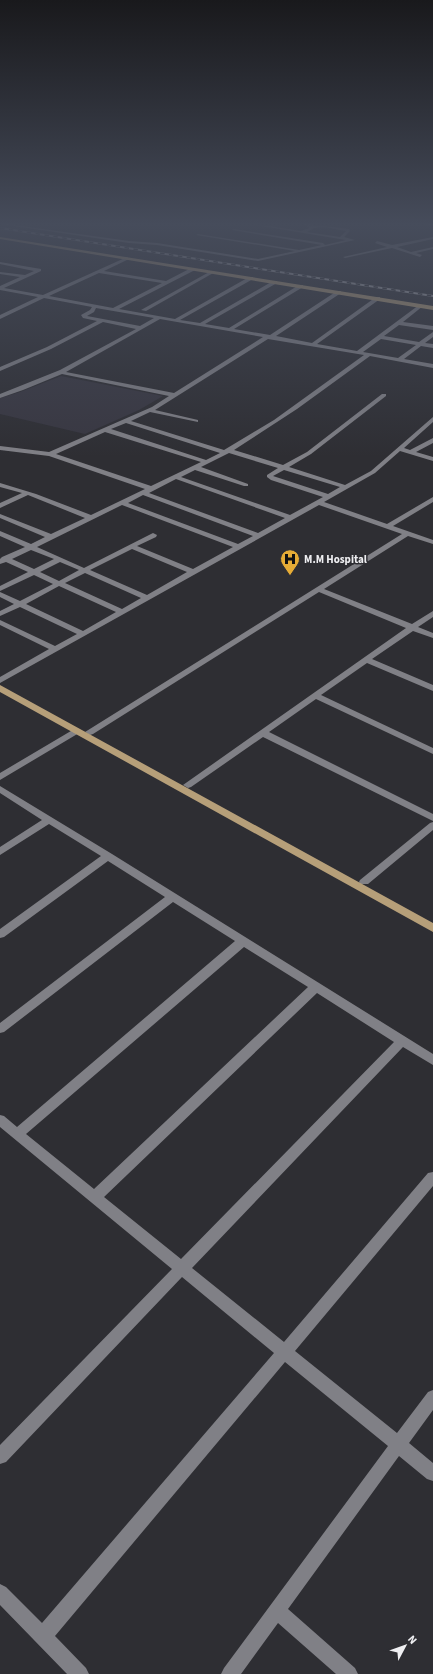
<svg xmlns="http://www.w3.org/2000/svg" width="433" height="1674" font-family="'Source Sans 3',sans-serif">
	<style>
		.built { fill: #383741 }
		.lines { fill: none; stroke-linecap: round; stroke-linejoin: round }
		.minor { fill: #808086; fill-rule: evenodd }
		.major { fill: #b69f79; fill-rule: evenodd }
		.rail-casing { stroke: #a6a6aa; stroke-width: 2 }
		.rail { stroke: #2e2e33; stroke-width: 1.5; stroke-dasharray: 4.5; stroke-linecap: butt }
		.labels { text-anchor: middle; stroke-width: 3; stroke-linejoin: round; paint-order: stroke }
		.far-poi-label { font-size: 11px; font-weight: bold; fill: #efeff2; stroke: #2e2e33; text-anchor: start }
	</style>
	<rect width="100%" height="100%" fill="#2e2e33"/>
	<path class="built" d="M61 376 163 396 139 410 85 434 0 414V398L20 392Z"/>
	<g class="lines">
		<path class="minor" d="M0 223 129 241 157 243 258 259 295 251 196 235 198 234 299 250 322 245 232 230 234 229 323 243 325 245 346 240 261 226 263 225 301 231 309 228 303 223H307C311 226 340 227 349 229L350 231 344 237 355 240 258 261 157 245 129 243 0 224ZM324 227 346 231 340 237 307 232 314 228Z
			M424 223 433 224V226L425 224Z
			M433 237V239L397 247 411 252 433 247V249L416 253 422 255 420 257 392 248 345 258 343 257 387 247 375 243 377 241 392 245Z
			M127 257 129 259 104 271 166 281 191 268H195V270L119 309 175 319 249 277H253V279L180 320 200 323 273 281H277V283L205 324 229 328 299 285H303V287L234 329 270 335 337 291H341V293L276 336 312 343 376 297H380V299L317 344 357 351 419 305 423 306 403 322 433 326V330L399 325 384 336 419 342 433 332V337L425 343 433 344V348L421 346 404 359 433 364V368L370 356 297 409 234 450 283 465 307 452 382 394H386V396L311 454 289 467 345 485 371 471 433 417V422L404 448 410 450 433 438V443L416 452 433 457V461L400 451 375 473 324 502 387 524 433 497V502L393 526 433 540V544L408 536 324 589 412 624 433 611V617L418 627 433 633V638L413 631 372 659 433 685V691L367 663 321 695 433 748V754L316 699 269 732 433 814V821L263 737 191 787 188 788 183 785 406 628 319 592 93 734 90 735 85 732 402 534 319 505 0 683V677L49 649 0 625V620L55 646 77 634 20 607 0 616V611L14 604 0 597V592L20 601 53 584 34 575 0 591V586L28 572 6 562 0 564V559L2 557 25 547 0 536V531L31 544 45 537 0 518V514L51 534 85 518 28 495 0 508V503L22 493 0 487V483L36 494 91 515 145 489 49 456 0 450V446L49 452 152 407 169 396 62 374 23 390 0 398V394L60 370 136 329 103 322 51 349 0 371V367L47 347 97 321 83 318 81 315 90 310 92 307 44 298 0 319V315L38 297 0 290V286L20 277 0 274V272L25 275 34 271 0 264V262L41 269V271L4 288 43 295ZM99 273 162 283 113 308 49 296ZM96 308 154 318 140 326 87 316 94 312ZM160 319 263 337 174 393 66 372ZM268 339 364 355 274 420 224 450 131 421 150 412 198 422V420L155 410ZM381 339 416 345 398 358 363 352ZM126 423 220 453 206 460 111 429ZM105 432 201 462 151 486 56 454ZM229 453 278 468 267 475V477L271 480 323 497 290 515 181 477 195 470 244 486H248V484L201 467ZM284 470 340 487 328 494 273 476ZM176 479 285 518 258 533 149 493ZM143 495 253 536 238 544 128 503ZM122 505 233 547 193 569 137 546 156 537 157 535 153 533 84 568 37 547ZM132 549 187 572 147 595 90 570ZM31 550 54 559 34 569 12 559ZM60 562 79 570 59 581 40 572ZM85 573 141 598 122 609 65 583ZM59 586 116 612 83 631 26 604Z
			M211 271 215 272 146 311 141 310Z
			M76 728 79 729 80 731 79 733 0 780V773Z
			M0 786 112 854 433 1054V1065L403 1047 192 1268 284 1342 428 1173 433 1172V1186L295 1351 397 1433 428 1392 433 1390V1410L409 1443 433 1463V1481L427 1479 399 1456 288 1609 355 1668 358 1674H336L278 1623 241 1674H221L224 1668 388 1446 285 1362 55 1636 86 1668 89 1674H67L0 1605V1584L6 1587 42 1623 274 1353 182 1277 6 1462 0 1464V1445L172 1269 0 1127V1115L4 1116 17 1127 235 941 173 902 4 1032 0 1033V1023L165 897 108 861 4 937 0 938V929L101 856 49 824 0 855V847L42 820 0 793ZM244 947 308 987 94 1189 26 1134ZM317 993 394 1042 181 1259 104 1197Z
			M433 822V830L368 884H360L359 882 360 880 430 823Z"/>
		<path class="major" d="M0 237 433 306V310L0 239Z
			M0 685 433 923V932L0 692Z"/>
		<g class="rail-casing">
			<path id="rail" d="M0 228 433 296"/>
		</g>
		<use href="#rail" class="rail"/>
	</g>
	<linearGradient id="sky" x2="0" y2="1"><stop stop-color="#19191c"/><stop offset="0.49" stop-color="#464c5b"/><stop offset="1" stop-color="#464c5b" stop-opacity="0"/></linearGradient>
	<rect width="433" height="457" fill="url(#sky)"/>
	<defs>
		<g id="hospital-pin" transform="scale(1)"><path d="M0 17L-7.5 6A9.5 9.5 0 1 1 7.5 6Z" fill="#e6ac36" stroke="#2e2e33"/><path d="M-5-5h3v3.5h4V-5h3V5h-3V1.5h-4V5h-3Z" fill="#111"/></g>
	</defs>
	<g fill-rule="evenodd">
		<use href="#hospital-pin" x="290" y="559"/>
	</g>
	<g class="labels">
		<g class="far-poi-label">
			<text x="304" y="563">M.M Hospital</text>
		</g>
	</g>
	<g transform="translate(405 1646) rotate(49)" stroke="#2e2e33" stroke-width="3" paint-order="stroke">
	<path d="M0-3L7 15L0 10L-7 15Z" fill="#efeff2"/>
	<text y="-6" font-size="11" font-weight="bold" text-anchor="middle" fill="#efeff2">N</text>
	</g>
</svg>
